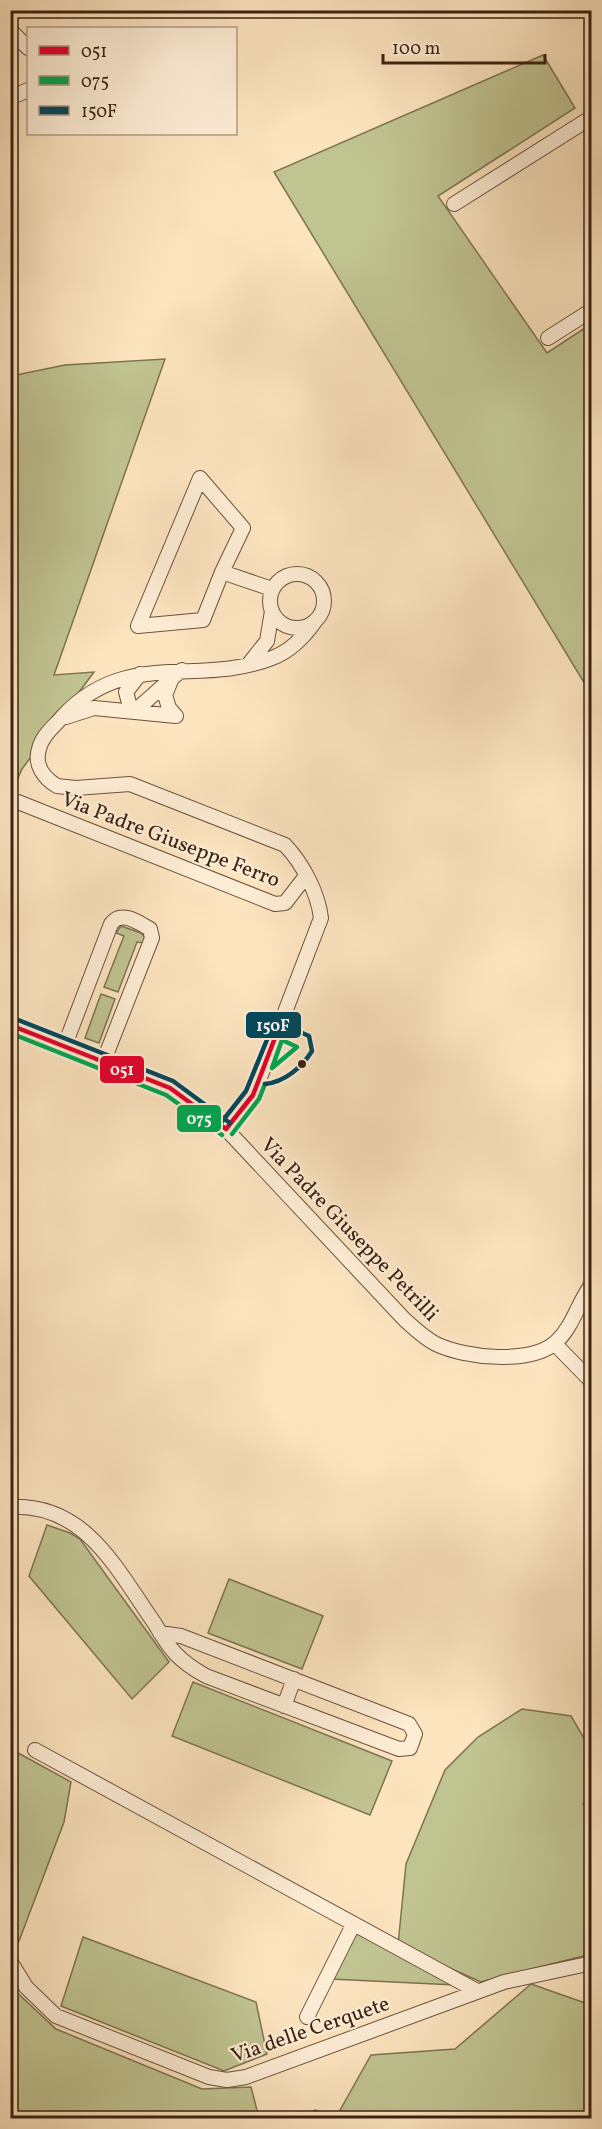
<svg xmlns="http://www.w3.org/2000/svg" width="602" height="2129" font-family="Vollkorn,serif">
	<style>
		.green { fill: #c0c491; stroke: #7e7352; stroke-width: 1.5 }
		.lines { fill: none; stroke-linecap: round; stroke-linejoin: round }
		.street-casing { stroke: #6b523e; stroke-width: 16 }
		.street { stroke: #fdedd5; stroke-width: 14 }
		.bus-1-casing { stroke: #fdedd5; stroke-width: 9 }
		.bus-2-casing { stroke: #fdedd5; stroke-width: 9 }
		.bus-3-casing { stroke: #fdedd5; stroke-width: 9 }
		.bus-1 { stroke: #e4002b; stroke-width: 4.5 }
		.bus-2 { stroke: #00a651; stroke-width: 4.5 }
		.bus-3 { stroke: #00475d; stroke-width: 4.5 }
		.bus-dot { fill: #3b2213; stroke: #fdedd5; stroke-width: 2 }
		.labels { text-anchor: middle; stroke-width: 4.5; stroke-linejoin: round; paint-order: stroke }
		.street-label { font-size: 21px; fill: #3b2213; stroke: #fdedd5 }
		.line-badge { stroke: #fdedd5; stroke-width: 2 }
		.badge-label { font-size: 16px; text-anchor: middle; font-weight: bold; fill: #fff }
	</style>
	<rect width="100%" height="100%" fill="#fce4bf"/>
	<filter id="stains"><feTurbulence type="fractalNoise" baseFrequency=".00333" numOctaves="4"/><feColorMatrix values="0 0 0 0 .2 0 0 0 0 .09 0 0 0 0 .02 0 0 0 .5 -.17"/></filter>
	<radialGradient id="worn" r=".72"><stop offset=".6" stop-color="#630" stop-opacity="0"/><stop offset="1" stop-color="#630" stop-opacity=".3"/></radialGradient>
	<path class="green" d="M543 55 575 108 438 196 547 353 591 324V694L274 172Z
		M165 359 54 675 94 672 22 769 11 794V376L65 365Z
		M121 926 141 933 146 938 144 943 137 942 118 992 104 987 124 936 116 933Z
		M101 994 115 999 99 1043 85 1038Z
		M47 1525 70 1533 80 1539 169 1662 132 1699 29 1576Z
		M229 1579 323 1616 302 1669 208 1633Z
		M193 1682 392 1761 370 1815 172 1736Z
		M522 1709 571 1716 591 1750 586 1763C595 1778 593 1790 583 1804L591 1810V1954L481 1982 398 1945 406 1864 445 1770 478 1737Z
		M11 1749 71 1782 64 1822 19 1941 11 1947Z
		M356 1933 456 1985 331 1979Z
		M83 1937 256 2002 267 2054 224 2071 61 2006Z
		M531 1984 591 2005V2118H360L339 2112 371 2055 455 2049Z
		M10 1986 56 2029 202 2089 251 2087 259 2118H11Z
		M315 2110 340 2118H302Z"/>
	<g class="lines">
		<g class="street-casing">
			<path id="street" d="M10 30 28 48
				M10 98 28 90
				M454 204 592 117
				M548 338 592 310
				M222 572 243 528 200 478 138 626 203 620 222 572 272 589
				M270 601a27 27 0 1 1 54 0a27 27 0 1 1-54 0Z
				M248 665 267 641 272 611
				M131 710 126 692 140 674
				M135 711 172 678
				M176 716 169 708 165 695 172 678 182 670
				M66 717 94 708 176 716
				M10 803 18 802 275 904 285 903 306 876
				M10 1025 170 1088 226 1129 404 1319C414 1328 424 1338 436 1344 465 1358 531 1365 556 1342 573 1327 578 1302 592 1284
				M65 1045 111 924C121 910 138 922 150 929L152 938 104 1060
				M226 1129 242 1112 256 1088 321 918C318 893 303 864 285 845L130 784 76 788 57 786C44 778 34 765 39 749 42 735 55 726 63 716 127 648 199 687 272 658 291 651 305 636 316 620
				M555 1344 592 1382
				M10 1507C86 1503 117 1570 155 1624 170 1650 179 1661 206 1676L399 1749 410 1748 415 1734 409 1724 181 1636 160 1633
				M284 1706 294 1679
				M35 1750 477 1991
				M10 1961 26 1987 56 2016 209 2077 227 2080 246 2077 504 1982 592 1963
				M307 2017 353 1925"/>
		</g>
		<use href="#street" class="street"/>
		<g class="bus-1-casing">
			<path id="bus-1" d="M10 1025 170 1088 226 1129
				M226 1129 253 1095 278 1030"/>
		</g>
		<g class="bus-2-casing">
			<path id="bus-2" d="M10 1033 166 1095 222 1135
				M282 1040 297 1047 272 1068Z
				M232 1134 259 1099 265 1084"/>
		</g>
		<g class="bus-3-casing">
			<path id="bus-3" d="M13 1018 173 1081 230 1123
				M220 1124 246 1091 273 1025 280 1023 309 1036 312 1051C302 1067 285 1082 265 1084"/>
		</g>
		<use href="#bus-1" class="bus-1"/>
		<use href="#bus-2" class="bus-2"/>
		<use href="#bus-3" class="bus-3"/>
	</g>
	<circle class="bus-dot" cx="302" cy="1064" r="5"/>
	<g class="labels">
		<g class="street-label">
			<text transform="translate(171 839) rotate(21)" y="7">Via Padre Giuseppe Ferro</text>
			<text transform="translate(350 1229) rotate(46)" y="7">Via Padre Giuseppe Petrilli</text>
			<text transform="translate(310 2029) rotate(-19)" y="7">Via delle Cerquete</text>
		</g>
	</g>
	<g class="line-badge">
		<rect x="245" y="1011" width="57" height="28" rx="6" fill="#00475d"/>
		<rect x="99" y="1055" width="46" height="29" rx="6" fill="#e4002b"/>
		<rect x="176" y="1104" width="46" height="29" rx="6" fill="#00a651"/>
	</g>
	<g class="badge-label">
		<text x="273" y="1031">150F</text>
		<text x="122" y="1075">051</text>
		<text x="199" y="1124">075</text>
	</g>
	<rect width="602" height="2129" fill="none" stroke="#fce4bf" stroke-width="36"/>
	<rect x="12" y="12" width="578" height="2105" fill="none" stroke="#3b2213" stroke-width="3"/>
	<rect x="18" y="18" width="566" height="2093" fill="none" stroke="#3b2213" stroke-width="1.5"/>
	<rect x="27" y="27" width="210" height="108" fill="#fdedd5" stroke="#af9c87" stroke-width="1.5"/>
	<rect x="39" y="46" width="30" height="9" fill="#e4002b" stroke="#af9c87" stroke-width="1.5"/>
	<text x="81" y="57" font-size="18" fill="#3b2213">051</text>
	<rect x="39" y="76" width="30" height="9" fill="#00a651" stroke="#af9c87" stroke-width="1.5"/>
	<text x="81" y="87" font-size="18" fill="#3b2213">075</text>
	<rect x="39" y="106" width="30" height="9" fill="#00475d" stroke="#af9c87" stroke-width="1.5"/>
	<text x="81" y="117" font-size="18" fill="#3b2213">150F</text>
	<path d="M383 54v9h162v-9" fill="none" stroke="#3b2213" stroke-width="3"/>
	<text x="392" y="54" font-size="18" fill="#3b2213" stroke="#fdedd5" stroke-width="4.5" paint-order="stroke">100 m</text>
	<rect width="100%" height="100%" filter="url(#stains)"/>
	<rect width="100%" height="100%" fill="url(#worn)"/>
</svg>
